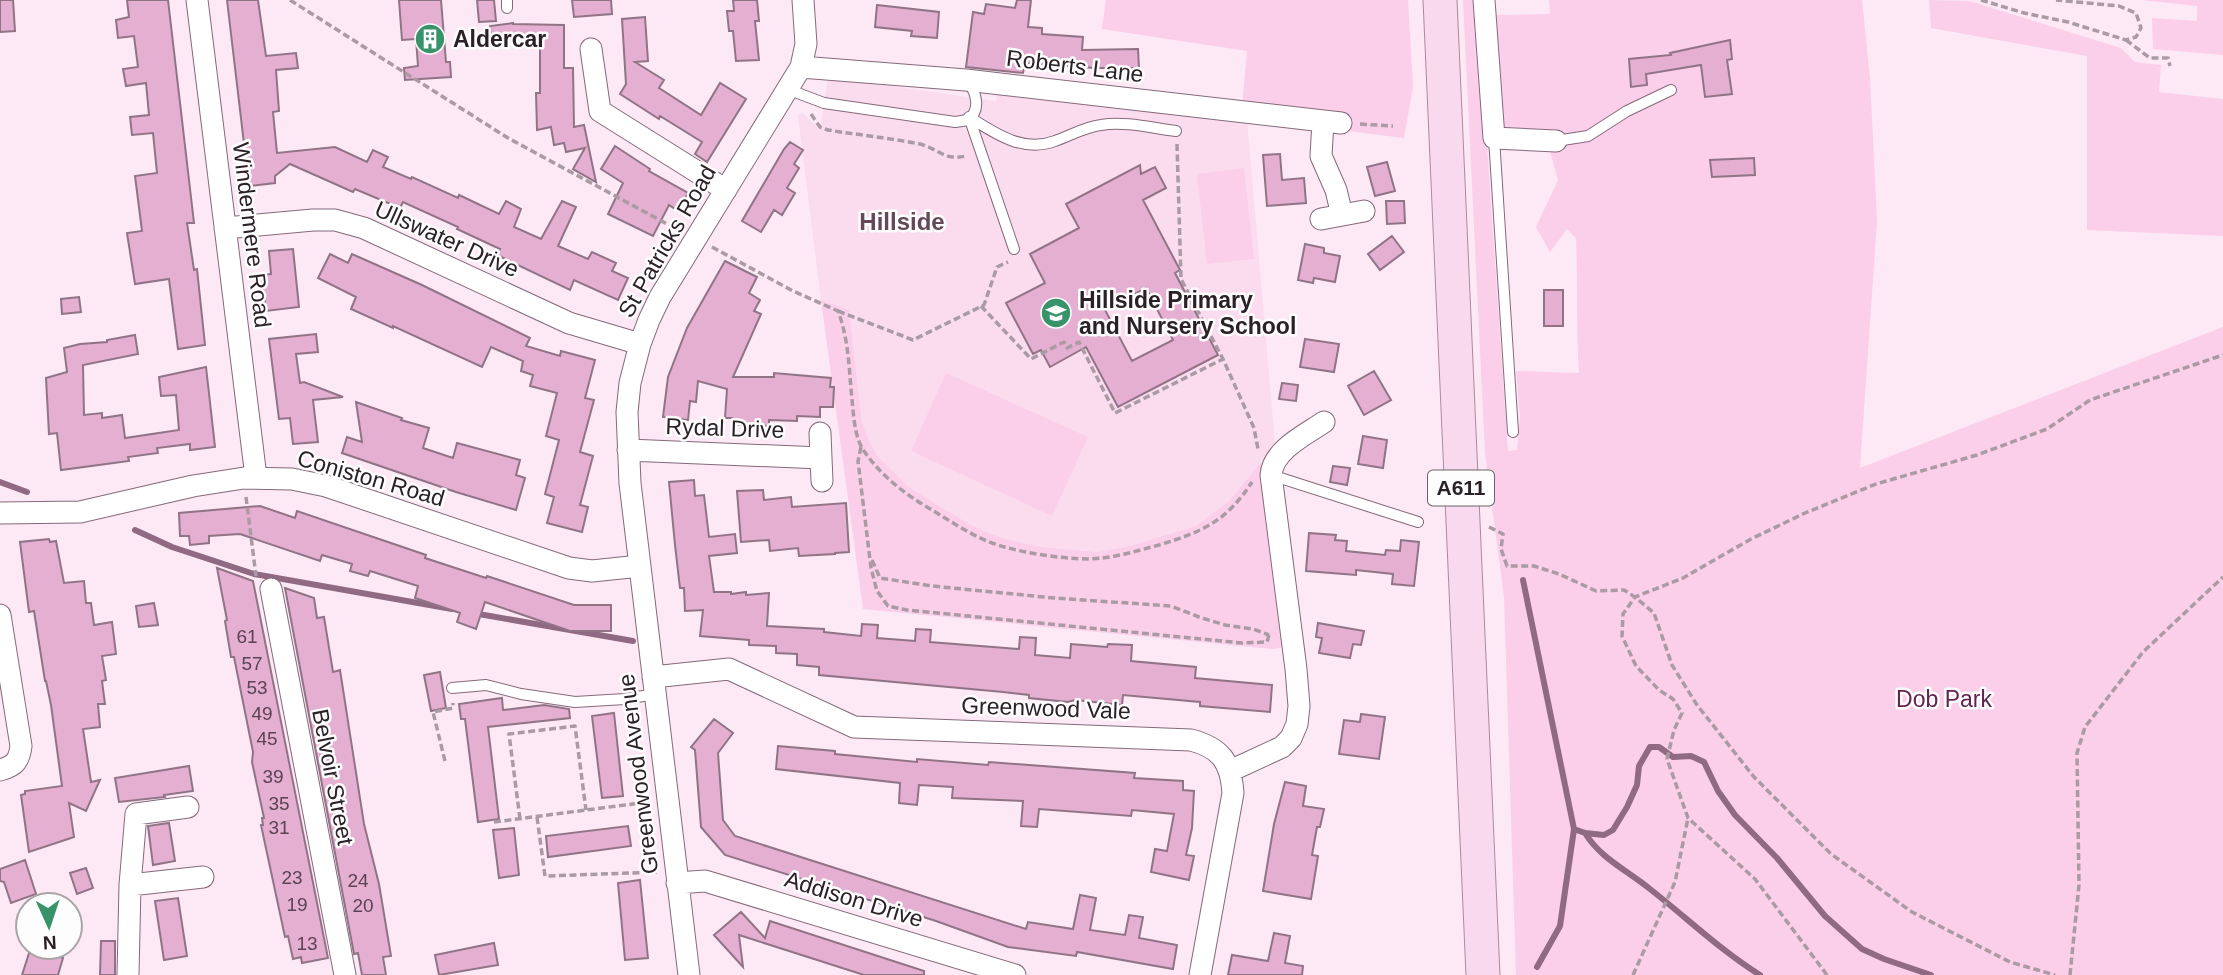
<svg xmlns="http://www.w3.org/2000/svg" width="2223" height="975" font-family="Helvetica,sans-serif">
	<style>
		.built { fill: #fbdcef }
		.green { fill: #fbceea; fill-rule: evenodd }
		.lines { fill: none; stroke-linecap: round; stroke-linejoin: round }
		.stream { stroke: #906982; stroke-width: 6 }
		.building { fill: #e5afd1; stroke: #907486; stroke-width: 2; fill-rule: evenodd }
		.service-casing { stroke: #84697a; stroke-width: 12 }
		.minor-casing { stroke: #84697a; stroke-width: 23 }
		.primary-casing { stroke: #ae88a0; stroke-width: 35 }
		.path { stroke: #aa9aa4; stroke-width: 3.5; stroke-dasharray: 7 3.5; stroke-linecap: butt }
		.service { stroke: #fff; stroke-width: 10 }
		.minor { stroke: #fff; stroke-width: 21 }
		.primary { stroke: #f9d9ed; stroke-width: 33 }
		.labels { text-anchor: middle; stroke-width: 5; stroke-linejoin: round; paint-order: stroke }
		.number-label { font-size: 19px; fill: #5a4452 }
		.shield { fill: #fdfdfd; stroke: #6a6267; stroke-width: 2 }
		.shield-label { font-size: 21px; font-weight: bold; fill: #2b2027 }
		.poi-label { font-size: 23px; font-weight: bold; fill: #2b2027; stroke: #fdfdfd; text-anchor: start }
		.street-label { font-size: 23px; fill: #2b2027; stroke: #fdfdfd }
		.park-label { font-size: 23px; fill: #622450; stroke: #fdfdfd }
		.neighbourhood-label { font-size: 24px; font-weight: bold; fill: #624859; stroke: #fdfdfd }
	</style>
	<rect width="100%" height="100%" fill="#fce9f5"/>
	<path class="built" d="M828 77 996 101 998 88 1247 119 1275 444 1229 501 1196 526 1130 546 1098 552 1040 547 999 537 969 524 910 488 879 458 869 441 862 422 849 310 821 300 798 116 802 112 820 130Z"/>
	<path class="green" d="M1106 0H1408L1413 87 1404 138 1241 118 1247 51 1102 29Z
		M1463 0H1477L1508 451 1517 450 1520 417 1516 371 1579 373C1576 328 1578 283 1576 238L1567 229 1550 252 1536 227 1558 180 1545 133 1503 129 1491 15 1550 14 1549 0H1862L1870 78 1877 221 1860 468 2223 327V975H1516L1504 597 1485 453ZM1729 40 1732 59 1674 70 1671 53Z
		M1929 0 1969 1 2121 48 2135 62 2161 65 2159 92 2223 99V236L2087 230V56L1931 28Z
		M2141 0H2223V55L2153 49 2152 18 2197 21V6Z
		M1244 168 1254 259 1207 264 1197 174Z
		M821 300 849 310 862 422 869 441 879 458 910 488 969 524 999 537 1040 547 1098 552 1130 546 1196 526 1229 501 1261 462 1285 647 1273 649 863 609Z
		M946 373 1088 437 1052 516 911 451Z"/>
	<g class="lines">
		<path class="stream" d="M0 482 27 492
			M135 530 172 547 254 574 452 609
			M1523 580 1574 829
			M473 613 633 641
			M1585 833C1601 859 1627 870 1650 889 1687 918 1720 950 1760 975
			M1537 967 1560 926 1574 829 1585 833 1604 835 1613 830 1627 807 1637 785 1639 766 1650 747H1659L1673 757 1691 756 1704 762 1718 791 1735 815 1777 858 1825 916 1862 949 1884 959 1931 975"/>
	</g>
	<path class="building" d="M0 0H13L15 31 0 32Z
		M127 0H168L194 223H187L194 270 197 269 205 345 178 349 169 279 135 284 127 233 142 231 135 176 157 173 153 133 132 135 130 117 149 115 146 83 126 86 123 69 138 67 134 36 118 38 116 20 129 17Z
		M227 0H258L266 56 296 53 298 68 276 70 279 111 273 112 277 153 335 147 367 162 373 150 388 157 383 167 411 179 412 177 458 198 459 195 499 214 506 201 521 209 514 227 541 239 562 201 576 207 558 246 588 259 592 252 616 263 612 271 628 278 618 300 574 280 570 290 497 255 500 249 457 229 458 227 403 202 400 208 355 189 353 192 290 164 275 176V183L249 186Z
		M399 0H441L446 62H450L451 77 405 80 404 68 418 66 416 39 402 40Z
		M477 0H494L496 21 479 22Z
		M572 0H611L612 14 574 17Z
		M733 0H757L759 21H755L759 60 736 61 733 31H729L727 11H734Z
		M1017 0H1031L1028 27 1042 28V34L1083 37 1082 50 1138 49 1139 68H1095L1025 63 1023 73 966 67 973 12 984 14 986 4 1015 8Z
		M877 5 939 12 937 38 911 36 912 31 875 27Z
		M645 17 648 61 635 62 664 80 659 88 701 115 720 83 746 99 707 162 695 154 702 142 660 116 659 119 620 94 626 84 622 19Z
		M513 23V24L564 25V68H573L574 127 584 125 596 182 573 169 585 148 566 152 564 143 554 145 551 127 537 130 536 93H540V36L491 43 490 26Z
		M1730 40 1732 59 1727 60 1732 94 1705 97 1701 65 1646 74 1647 85 1631 87 1629 59 1671 55 1670 53Z
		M790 142 803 150 794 164 799 168 787 188 795 193 782 215 774 210 761 232 742 221 784 149Z
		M615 146 650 169 649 171 688 193 678 211 669 205 653 236 608 214 623 183 601 169Z
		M1280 154 1282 180 1304 178 1306 203 1267 206 1263 155Z
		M1754 158 1755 175 1712 177 1710 160Z
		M1387 162 1395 191 1375 196 1367 167Z
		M1140 165 1141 174 1155 167 1166 188 1143 200 1180 270 1175 273 1218 355 1118 407 1086 347 1050 367 1041 350 1033 354 1006 303 1045 283 1030 254 1079 228 1066 204ZM1146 288 1173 340 1132 361 1105 310Z
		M1386 201H1404L1405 223 1387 224Z
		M1392 236 1404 252 1380 270 1368 254Z
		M1305 244 1324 248V253L1340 256 1335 282 1314 278 1313 283 1298 280Z
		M293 249 299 307 266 311 261 275 271 274 269 251Z
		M330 254 348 263 352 254 422 285 530 338 526 346 560 356 561 351 595 360 585 398 594 400 580 452 593 456 580 505 588 507 582 532 547 523 554 497 545 494 559 440 546 436 557 393 530 386 533 375 521 371 523 361 491 347 482 367 393 326V328L351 309 356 297 318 278Z
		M725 261 757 277 749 293 760 300 754 311 761 314 733 377H774V373L831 378 830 387H834L833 407H820V417L797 416V421L769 420V426L732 424V418H725L727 389 698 381 696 402 690 401 688 420 663 417 668 377 687 328Z
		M1544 290H1563V326H1544Z
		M79 297 81 312 62 314 61 299Z
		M316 334 318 352 296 354 300 383 304 382 343 397 313 400 318 442 293 444 290 418 279 419 269 339Z
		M135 335 138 354 83 365 84 415 102 413V418L122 415 125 438 179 430 176 395 161 396 159 377 206 367 215 447 190 450V444L157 448 158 453 128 457 129 461 61 470 57 433 49 434 46 378 67 372 64 348 80 344 107 342V340Z
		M1305 339 1339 344 1334 372 1300 367Z
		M1374 371 1391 400 1364 415 1348 386Z
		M1282 383 1298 385 1296 401 1279 399Z
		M356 402 402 418 401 420 429 428 423 448 453 458 457 443 520 460 516 475 525 478 516 510 456 492 342 453 347 437 362 442Z
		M1363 436 1387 440 1383 468 1358 464Z
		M1333 466 1350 468 1347 485 1330 482Z
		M694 480 695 496 704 495 709 537 735 534 737 553 709 556 714 592H731V594L746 592V595L769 593 767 626 824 629V632L861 636 862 624 878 625 877 638 915 641 916 629 931 630 930 642 1019 649 1020 637 1036 638 1035 655 1070 658 1071 644 1107 647 1108 644 1132 645 1131 661 1196 667 1195 678 1272 685 1270 712 1200 706V702L1123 695 1122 705 1075 700 1068 702 1029 698V695L1003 692 819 675V667L797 665V654L776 653V646L749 645V640L700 636 703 610 685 611 684 588H680L675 545 669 482Z
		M763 490 764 500 791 497 792 507 846 503 849 552 835 553V554L799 556 798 548 770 551 769 540 741 542 737 491Z
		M260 506 295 518 297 511 426 555 425 558 486 578 487 576 574 605H611V631H570L485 602 476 629 457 622 460 613 415 598 418 586 370 571 368 576 350 571 352 564 322 555 320 561 240 534 209 536V543L190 545 189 536H180L179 513Z
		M1309 533 1336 535 1335 540 1347 541 1346 551 1385 555 1386 550 1400 551 1401 540 1419 542 1414 586 1392 584 1393 574 1356 570V575L1306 571Z
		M49 539 50 542 56 541 64 583 84 581 86 603H91L94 625 112 622 116 654 102 656 106 680 102 681 105 704H98L100 727 83 729 91 782 100 780 86 811 69 803 74 837 29 852 21 795 25 794V791L62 786 51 705 46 681H45L34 611 29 612 20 542Z
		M217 568 253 581 328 958 302 963 301 957 293 959 288 936 285 937 261 825H263L262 818H264L252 762 253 752 234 657H231L225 621 227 620Z
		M285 588 314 598 317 618 324 617 333 672 340 670 364 824 379 884 391 956 383 957 386 975H362L358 953 354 954Z
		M154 603 158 625 139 627 136 606Z
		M1318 623 1364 631 1361 645 1353 644 1350 658 1319 653 1322 638 1316 637Z
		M440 672 446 708 431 711 424 675Z
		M502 698 503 710 544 705 569 709 570 718 488 727 499 819 478 822 465 719H461L459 704Z
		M614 713 623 796 602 798 592 716Z
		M1361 714 1385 717 1379 759 1339 754 1344 720 1360 722Z
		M714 719 733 733 718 753 723 820 735 836 1026 929 1028 922 1073 929 1080 895 1096 898 1090 930 1125 935 1129 915 1143 917 1139 938 1177 945 1173 969 1077 952 1076 956 1008 947 936 921 725 855 701 827 695 750 691 747Z
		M778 746 835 751V754L917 762V759L988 765 989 762 1135 773 1134 778 1183 781V790L1194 791 1192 828 1186 855 1194 856 1189 880 1151 872 1155 849 1167 851 1174 814 1132 810 1131 816 1039 809 1037 827 1021 826 1023 801 952 798 953 787 919 785 917 805 899 803 900 783 776 769Z
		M189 766 193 791 164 795 165 797 119 802 115 778Z
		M1285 782 1306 786 1303 806 1324 809 1320 827H1317L1312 855 1318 856 1311 899 1263 891 1274 824Z
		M169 823 175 861 153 865 148 826Z
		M628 826 631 846 548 857 546 836Z
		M514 828 519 875 499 878 493 830Z
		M25 860 36 894 11 903 4 882 0 881V869Z
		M86 868 93 888 77 894 70 873Z
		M640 880 648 958 625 960 618 883Z
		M178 898 187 956 164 960 155 901Z
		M741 912 765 938 770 921 924 971V975H864L739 935 743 967 714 935Z
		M1274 933 1290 936 1285 963 1303 966 1302 975H1228L1232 955 1268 961Z
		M101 941H115V975H100Z
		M494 943 498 965 439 975 435 955Z
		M31 947H50L48 953 63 958 58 975H22Z"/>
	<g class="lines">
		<g class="service-casing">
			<path id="service" d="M507 0V8
				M787 89 824 103 955 122C956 122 967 120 967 120 982 111 976 92 968 82
				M969 117C996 134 1023 153 1055 141 1070 136 1084 127 1101 125 1125 121 1152 128 1176 131
				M969 117 1014 249
				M1494 138 1513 432
				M1556 141 1588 136 1627 111 1671 90
				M1271 475 1418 522
				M452 688 486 685 521 694 575 702 625 699 655 694"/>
		</g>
		<g class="minor-casing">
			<path id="minor" d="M197 0 256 477
				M1484 0 1494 138 1556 141
				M591 49 600 111 726 190
				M801 67 966 80 1341 123
				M1323 121 1321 156 1336 190 1342 215
				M1321 219 1364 211
				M225 228 313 220H335L364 228 569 323 640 344
				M820 433 821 458
				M628 450 821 458 822 481
				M0 513 80 512 193 486 244 478 292 479 326 486 569 568 592 571 640 566
				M271 589 345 975
				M0 615 21 746C19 761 15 766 0 770
				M653 677 729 669 854 727 1191 740C1221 748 1231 762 1233 793L1200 975
				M1230 771 1282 747 1291 738 1297 724 1299 706 1296 669 1271 475C1273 450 1305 435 1324 422
				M677 883 705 881 1015 975
				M130 885 203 877
				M128 975 130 885 136 814 188 807
				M689 975 630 483 627 412 630 383 640 344 649 320 660 297 801 67 806 44 803 0"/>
		</g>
		<g class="primary-casing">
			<path id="primary" d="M1440 0 1483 975"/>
		</g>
		<path class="path" d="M290 0 508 138 680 231
			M1981 0 2024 13 2068 22 2126 40 2136 37 2141 28 2136 13 2119 6 2056 0
			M2126 40 2150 58H2168L2170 66
			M811 114 820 127 828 130C859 135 890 138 920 144 939 149 944 161 966 156
			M1360 124 1393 126
			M1177 144 1181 279 1223 359
			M712 247 793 291 838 311C849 340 849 370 852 400 854 417 854 436 864 451 881 476 906 495 932 510 950 521 968 533 987 541 1012 552 1075 562 1102 558 1121 556 1140 550 1159 545 1202 532 1227 521 1252 482
			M981 306 1031 359 1064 342 1067 348 1079 342 1115 413 1223 359 1254 428 1258 449
			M838 311 913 340 984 305 997 267 1008 262
			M861 447 858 461 871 568 877 591 888 606 907 610 1242 643 1267 642 1269 635 1271 634
			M246 497 256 576
			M1489 527 1503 534 1501 549 1507 566H1534L1559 574 1596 591 1624 590 1635 597 1654 613 1672 665 1697 705 1754 777 1831 854 1912 912 2010 962 2055 975
			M872 560 880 578 932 586 1054 598 1171 606 1199 617 1225 625 1253 629 1269 635
			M445 761 433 712 453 708V703
			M537 817 545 876 657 872
			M520 819 509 734 575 726 586 810
			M494 822 648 802
			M1633 975 1675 882 1688 818
			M1827 975 1755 879 1688 818 1667 759 1674 730 1682 713 1673 699 1659 690 1636 666 1622 636 1623 614 1635 597 1683 578 1751 539 1805 513 1876 484 1977 455 2047 429 2090 400 2223 355
			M2070 975 2079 885 2077 753 2085 727 2143 652 2223 577"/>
		<use href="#service" class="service"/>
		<use href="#minor" class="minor"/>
		<use href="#primary" class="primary"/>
	</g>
	<defs>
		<g id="building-disc" transform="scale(1.575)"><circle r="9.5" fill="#38936a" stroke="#fdfdfd"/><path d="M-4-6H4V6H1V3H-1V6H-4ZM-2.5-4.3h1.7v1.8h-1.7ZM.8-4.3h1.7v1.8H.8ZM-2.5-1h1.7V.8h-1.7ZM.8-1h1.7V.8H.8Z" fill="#fff"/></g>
		<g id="school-disc" transform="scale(1.575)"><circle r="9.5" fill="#38936a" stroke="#fdfdfd"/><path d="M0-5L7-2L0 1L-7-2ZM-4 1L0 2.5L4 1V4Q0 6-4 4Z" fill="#fff"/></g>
	</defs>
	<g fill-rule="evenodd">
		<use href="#building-disc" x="430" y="39"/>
		<use href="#school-disc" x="1056" y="313"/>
	</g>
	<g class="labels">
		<g class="number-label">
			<text x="247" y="643">61</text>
			<text x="252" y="670">57</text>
			<text x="257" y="694">53</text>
			<text x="262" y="720">49</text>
			<text x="267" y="745">45</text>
			<text x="273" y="783">39</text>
			<text x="279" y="810">35</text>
			<text x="279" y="834">31</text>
			<text x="292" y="884">23</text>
			<text x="358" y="887">24</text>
			<text x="297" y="911">19</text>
			<text x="363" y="912">20</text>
			<text x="307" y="950">13</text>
		</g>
		<rect class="shield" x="1428" y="470.5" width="66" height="35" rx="5"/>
		<g class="shield-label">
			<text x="1461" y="495">A611</text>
		</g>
		<g class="poi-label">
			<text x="453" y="47">Aldercar</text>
			<text x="1079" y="308">Hillside Primary<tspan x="1079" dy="26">and Nursery School</tspan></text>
		</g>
		<g class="street-label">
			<text transform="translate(1075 66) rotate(7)" y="8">Roberts Lane</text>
			<text transform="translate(252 235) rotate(83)" y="8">Windermere Road</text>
			<text transform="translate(447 239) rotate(24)" y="8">Ullswater Drive</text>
			<text transform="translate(667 241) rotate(-60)" y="8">St Patricks Road</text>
			<text transform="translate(725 428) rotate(2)" y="8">Rydal Drive</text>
			<text transform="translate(371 478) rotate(16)" y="8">Coniston Road</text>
			<text transform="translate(1046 708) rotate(2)" y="8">Greenwood Vale</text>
			<text transform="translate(638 774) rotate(-97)" y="8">Greenwood Avenue</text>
			<text transform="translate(333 777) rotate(79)" y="8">Belvoir Street</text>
			<text transform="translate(854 899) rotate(17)" y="8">Addison Drive</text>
		</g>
		<g class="park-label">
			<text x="1944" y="707">Dob Park</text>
		</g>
		<g class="neighbourhood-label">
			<text x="902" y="230">Hillside</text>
		</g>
	</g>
	<g transform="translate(49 926) rotate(177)"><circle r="33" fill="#fdfdfd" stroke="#a9a5a7" stroke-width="2"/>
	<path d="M0-5L12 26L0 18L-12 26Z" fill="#38936a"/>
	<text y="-10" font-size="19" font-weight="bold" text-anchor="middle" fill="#2b2027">N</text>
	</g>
</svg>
